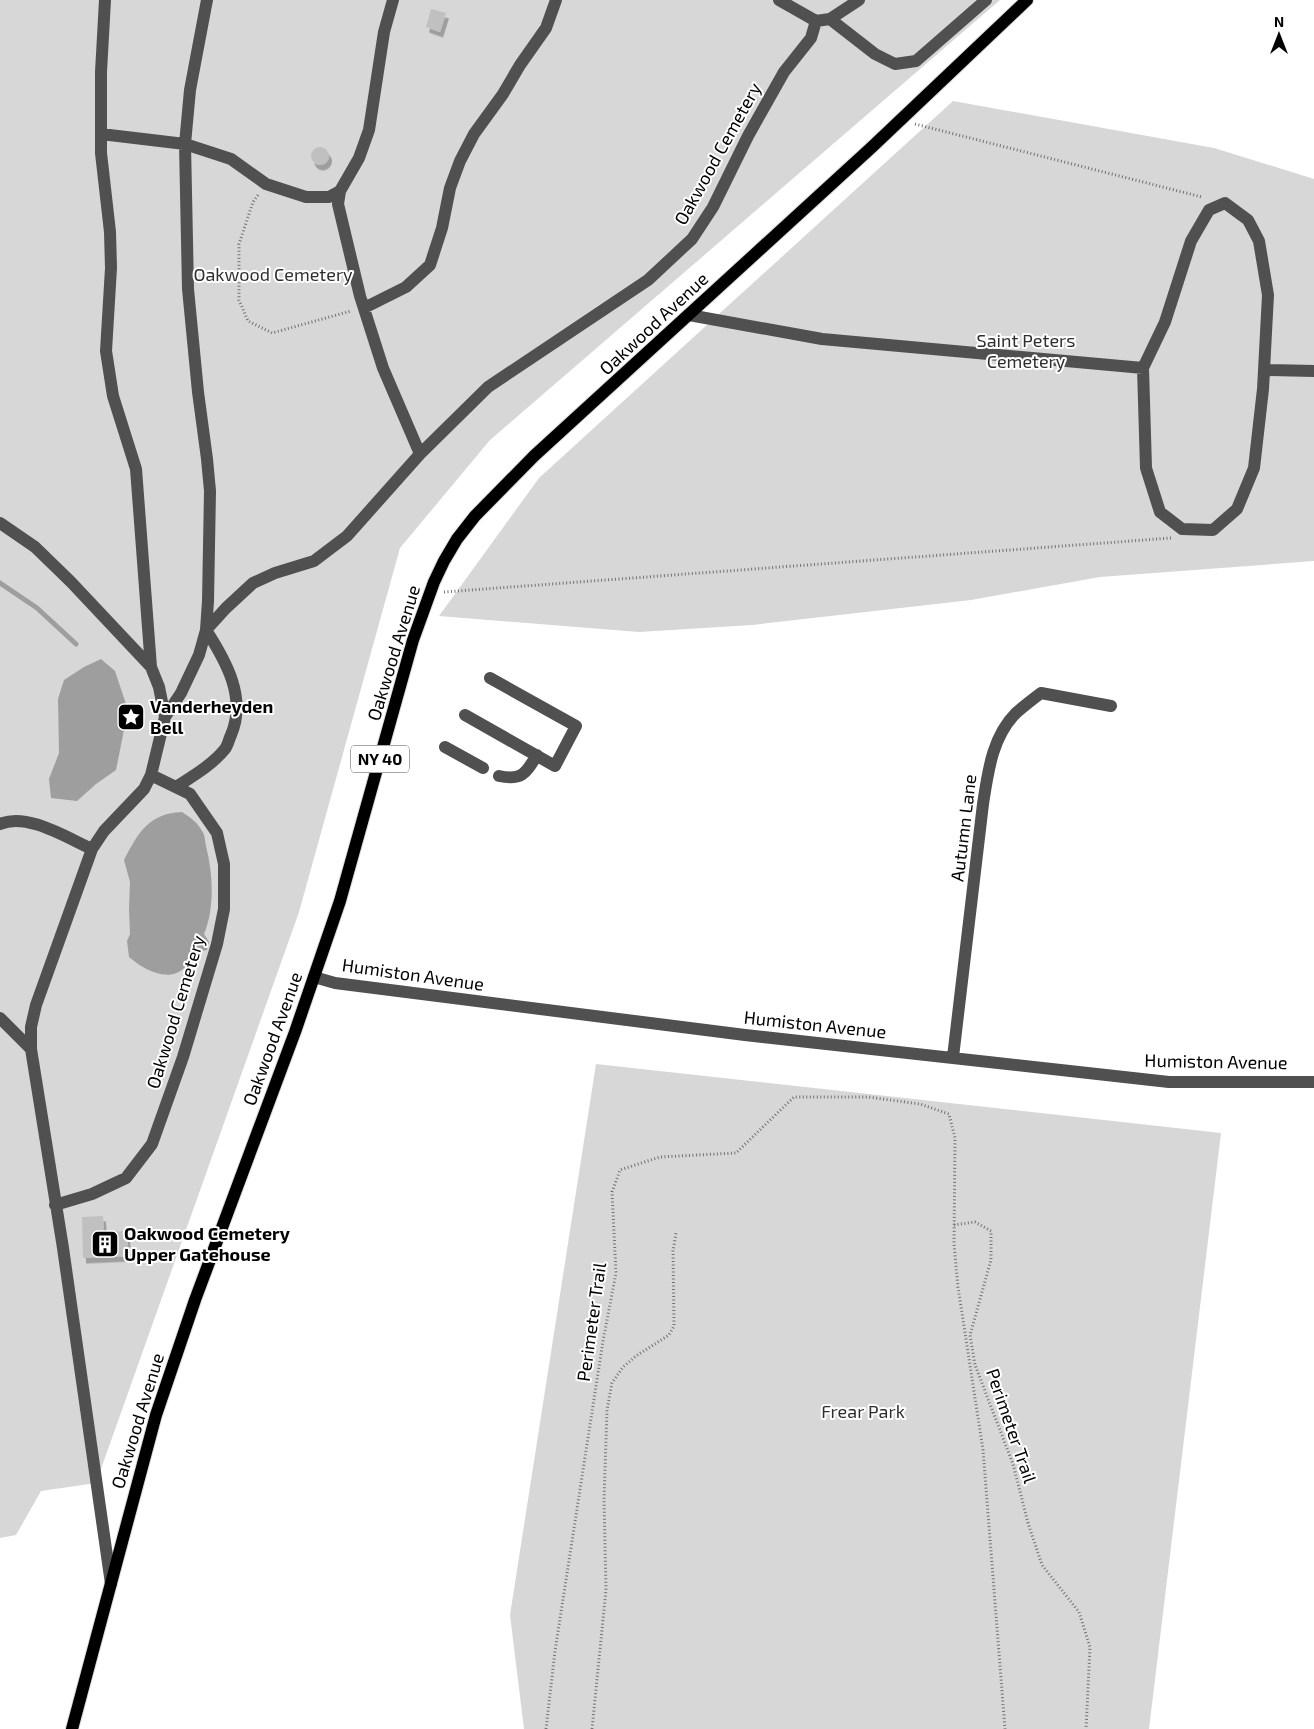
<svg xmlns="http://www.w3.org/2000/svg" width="1314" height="1729" font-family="'Exo 2',sans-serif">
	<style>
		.green { fill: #d7d7d7 }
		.water { fill: #9e9e9e }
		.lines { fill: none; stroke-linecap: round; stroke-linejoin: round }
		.stream { stroke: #9e9e9e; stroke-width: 5 }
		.building { fill: #c0c0c0; filter: url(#shadow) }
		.major-casing { stroke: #dbdbdb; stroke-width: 14 }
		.path { stroke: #727272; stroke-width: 3; stroke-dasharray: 1 2.5; stroke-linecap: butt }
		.minor { stroke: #505050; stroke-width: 12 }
		.major { stroke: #000; stroke-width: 12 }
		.labels { text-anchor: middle; stroke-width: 4; stroke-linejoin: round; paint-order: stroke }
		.shield { fill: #fff; stroke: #4c4c4c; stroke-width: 1 }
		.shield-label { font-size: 16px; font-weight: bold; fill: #000 }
		.street-label { font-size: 18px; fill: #000; stroke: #fff }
		.park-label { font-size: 18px; fill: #2e2e2e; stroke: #fff }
		.poi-label { font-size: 18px; font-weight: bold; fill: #000; stroke: #fff; text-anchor: start }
	</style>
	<defs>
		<filter id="shadow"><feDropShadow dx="3" dy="5.5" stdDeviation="0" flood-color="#0004"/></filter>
	</defs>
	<rect width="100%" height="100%" fill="#fff"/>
	<path class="green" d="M0 0H1000L490 440 400 548 299 912 96 1483 41 1491 16 1535 0 1538Z
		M953 101 1214 148 1314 179V561L1100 577 971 600 752 625 639 632 439 616 539 478Z
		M596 1064 1221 1133 1149 1729H524L510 1615Z"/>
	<path class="water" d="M101 659 115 671 128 710 116 770 96 784 77 801 51 798 49 779 59 753 58 699 64 680 84 667Z
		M182 812C191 818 197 822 202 831 205 835 205 841 206 846 213 874 215 907 204 934L209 942 207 950C193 953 194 955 186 966 170 985 143 969 129 957L127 941 130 934 129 909 130 882 124 860C138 833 149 813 182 812Z"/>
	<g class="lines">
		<path class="stream" d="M0 583 37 608 76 644"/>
	</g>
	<path class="building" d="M431 9 446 13 440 32 426 27Z
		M311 156a9 9 0 1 1 18 0a9 9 0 1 1-18 0Z
		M103 1216 104 1232 127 1231 128 1256 83 1258 82 1217Z"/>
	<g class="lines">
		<g class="major-casing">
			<path id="major" d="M72 1729 156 1415 195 1300 295 1032 340 901 413 640 434 582 444 561 457 539 475 516 534 456 872 147 1027 0"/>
		</g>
		<path class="path" d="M915 124 1202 197
			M258 195 253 202 239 244V300L248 321 272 333 351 311
			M444 592 1171 538
			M954 1225 975 1222 991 1231V1260L970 1335 975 1365 1013 1464 1028 1523 1042 1565 1079 1612 1090 1647 1086 1729
			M546 1729 555 1651 603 1341 616 1273 612 1192 620 1170 660 1157 736 1153 794 1097H868L920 1104 949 1114 955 1138 954 1244 958 1287 983 1450 1005 1729
			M592 1729 606 1590 604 1500 607 1410 612 1383 623 1367 636 1356 669 1335 674 1326 673 1251 676 1233"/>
		<path class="minor" d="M105 0 101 72V153L110 232 111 268 106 351 113 396 136 469 151 667
			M393 0 384 32 369 130 359 158 340 191 338 204 360 296 383 368 420 454
			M779 0 816 21 830 19 859 0
			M830 19 875 54 895 64 916 61 986 0
			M101 134 185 144 231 159 266 184 306 197H329L340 191
			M1225 203 1248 220 1259 241 1268 295 1263 389 1254 468 1237 509 1213 530 1182 529 1160 512 1146 468 1143 368 1165 322 1191 241 1209 210Z
			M364 308 406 287 430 265 442 228 450 188 460 161 474 134 503 94 520 65 546 28 556 0
			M689 315 822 339 1143 368
			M1264 370 1314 371
			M0 523 35 547 71 582 151 667 159 687 165 717 151 775 144 789 104 831 92 849C67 838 27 812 0 824
			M465 715 555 766 576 726 490 678
			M165 717 181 693 199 655 206 630 208 601 210 491 207 459 198 392 188 289 185 144 190 90 207 0
			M445 747 483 768
			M499 776C522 781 526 773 537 755
			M176 787C193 776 212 765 225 749 228 745 229 739 231 735 247 698 226 661 206 630L226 608 253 583 275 573 314 561 347 536 420 454 488 387 648 280 692 239 713 207 748 136 784 72 811 38 816 21
			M314 977 335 983 745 1035 1169 1082H1314
			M0 1018 31 1049 63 1248 111 1584
			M31 1049V1027L36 1005 92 849
			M953 1057 983 804C988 772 992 737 1016 713 1024 706 1033 699 1041 693L1111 706
			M55 1205 92 1194 126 1178 152 1144 183 1057 217 944 224 909V864L217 833 190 794 151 775"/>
		<use href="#major" class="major"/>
	</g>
	<defs>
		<g id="sight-square" transform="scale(1.4375)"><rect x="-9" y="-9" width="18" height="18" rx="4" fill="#000" stroke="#fff"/><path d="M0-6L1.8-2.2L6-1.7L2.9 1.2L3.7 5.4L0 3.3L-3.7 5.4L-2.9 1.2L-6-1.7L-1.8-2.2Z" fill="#fff"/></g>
		<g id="building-square" transform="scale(1.4375)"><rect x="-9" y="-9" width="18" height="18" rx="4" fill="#000" stroke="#fff"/><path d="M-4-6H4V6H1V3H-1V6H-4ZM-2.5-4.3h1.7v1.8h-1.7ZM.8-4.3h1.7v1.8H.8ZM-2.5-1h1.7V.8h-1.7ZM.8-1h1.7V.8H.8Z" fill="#fff"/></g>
	</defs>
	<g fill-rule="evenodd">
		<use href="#sight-square" x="131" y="717"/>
		<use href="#building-square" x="105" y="1244"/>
	</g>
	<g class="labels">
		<rect class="shield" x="351" y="745.5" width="58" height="27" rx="4"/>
		<g class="shield-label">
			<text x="380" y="765">NY 40</text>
		</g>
		<g class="street-label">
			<text transform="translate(718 154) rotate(-61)" y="6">Oakwood Cemetery</text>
			<text transform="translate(654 324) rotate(-43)" y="6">Oakwood Avenue</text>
			<text transform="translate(394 653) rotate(-73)" y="6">Oakwood Avenue</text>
			<text transform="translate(964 828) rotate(-83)" y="6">Autumn Lane</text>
			<text transform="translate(413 975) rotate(8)" y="6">Humiston Avenue</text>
			<text transform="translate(176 1012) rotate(-73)" y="6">Oakwood Cemetery</text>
			<text transform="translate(815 1025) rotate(6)" y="6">Humiston Avenue</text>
			<text transform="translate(273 1039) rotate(-70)" y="6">Oakwood Avenue</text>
			<text transform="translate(1216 1062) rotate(1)" y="6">Humiston Avenue</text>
			<text transform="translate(592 1322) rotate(-82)" y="6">Perimeter Trail</text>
			<text transform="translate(138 1421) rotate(-73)" y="6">Oakwood Avenue</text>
			<text transform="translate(1011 1426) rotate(71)" y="6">Perimeter Trail</text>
		</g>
		<g class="park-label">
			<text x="273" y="281">Oakwood Cemetery</text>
			<text x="1026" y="347">Saint Peters<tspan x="1026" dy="21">Cemetery</tspan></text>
			<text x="863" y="1418">Frear Park</text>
		</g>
		<g class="poi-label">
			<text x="150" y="713">Vanderheyden<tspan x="150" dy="21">Bell</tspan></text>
			<text x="124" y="1240">Oakwood Cemetery<tspan x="124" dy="21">Upper Gatehouse</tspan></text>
		</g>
	</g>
	<g transform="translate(1279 35)" stroke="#ffffff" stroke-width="4" paint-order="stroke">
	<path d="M0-4L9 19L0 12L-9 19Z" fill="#000000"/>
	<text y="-8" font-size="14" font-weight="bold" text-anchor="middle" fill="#000000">N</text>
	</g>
</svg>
